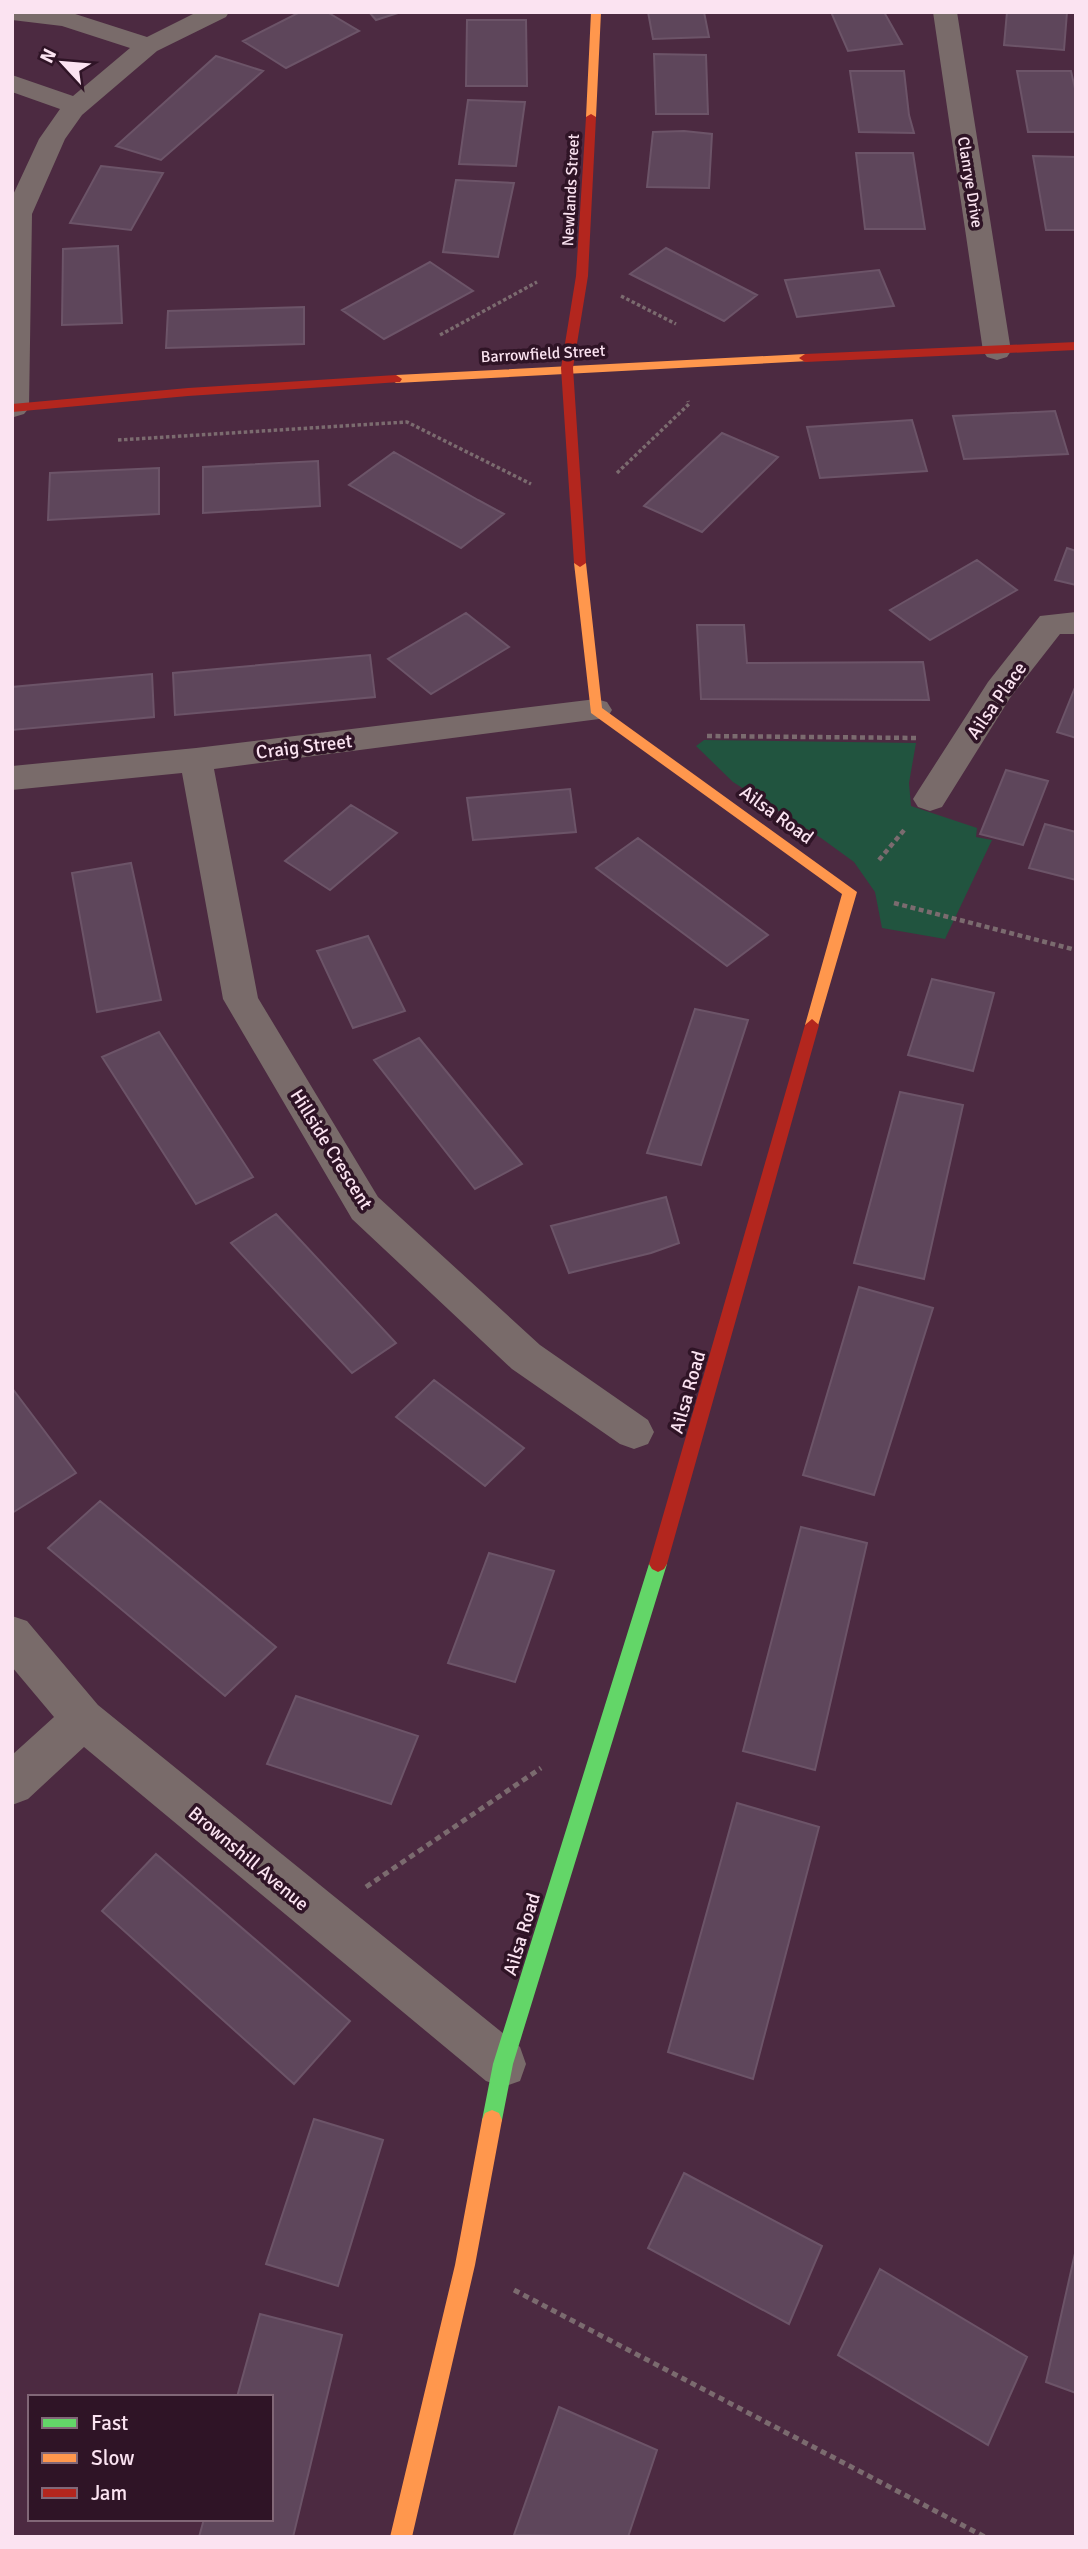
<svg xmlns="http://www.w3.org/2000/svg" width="1088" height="2549" font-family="Signika,sans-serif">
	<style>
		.green { fill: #21543f }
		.building { fill: #5e465b; stroke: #6c5468; stroke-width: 2 }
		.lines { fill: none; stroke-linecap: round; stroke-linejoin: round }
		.path-far2 { stroke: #7b6b6f; stroke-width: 3.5; stroke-dasharray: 3.5 2.5; stroke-linecap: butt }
		.path-far1 { stroke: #7b6b6f; stroke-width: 4.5; stroke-dasharray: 5 3.5; stroke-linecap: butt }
		.path { stroke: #7b6b6f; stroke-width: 5; stroke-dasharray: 6 4.5; stroke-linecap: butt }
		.street { fill: #796b6a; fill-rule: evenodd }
		.fast { fill: #63d668; fill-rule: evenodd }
		.slow { fill: #ff974d; fill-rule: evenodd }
		.jam { fill: #b3261e; fill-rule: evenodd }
		.labels { text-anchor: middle; stroke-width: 7; stroke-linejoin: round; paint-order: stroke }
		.far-street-label { font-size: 16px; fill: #fbe3f1; stroke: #2f1426 }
		.street-label { font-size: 19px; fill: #fbe3f1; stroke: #2f1426 }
	</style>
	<rect width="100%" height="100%" fill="#4c2a41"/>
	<path class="green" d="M704 740 916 743 909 783 911 806 977 828 976 837 992 840 945 939 882 928 875 892 854 862 821 838 733 782 696 746Z"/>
	<path class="building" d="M300 12H327L359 31 286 68 243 41Z
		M369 12H401L376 20Z
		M648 12H704L709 37 653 39Z
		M831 12H884L902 44 848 51Z
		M1007 12H1067L1064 50 1004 45Z
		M467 20H526L527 86H466Z
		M654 54 706 55 708 114H656Z
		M216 56 263 71 161 160 116 146Z
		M850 71H904L909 115 914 133 859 132Z
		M1017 71H1071L1076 93V132H1028Z
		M468 100 525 102 516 166 459 164Z
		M684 131 712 134 709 188 647 187 653 132Z
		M856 153H913L925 229H865Z
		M1033 156 1076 157V230H1046Z
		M101 166 163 173 131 230 70 223Z
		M456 180 514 183 498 257 443 252Z
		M118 246 122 323 62 325 63 249Z
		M666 248 757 295 724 321 630 274Z
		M430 262 473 291 384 339 342 310Z
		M879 270 894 306 797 317 785 280Z
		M304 307V344L166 348 168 311Z
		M1055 411 1068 454 964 459 953 416Z
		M912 420 927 471 820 478 807 427Z
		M722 433 778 457 702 532 644 506Z
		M394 452 478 500 504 514 461 548 349 485Z
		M318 461 320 506 203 513V467Z
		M159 468V514L48 520 50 473Z
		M1067 548 1076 551V585L1055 580Z
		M977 560 1017 590 930 640 890 610Z
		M466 613 509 647 431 694 388 659Z
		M697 625H744L747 663 923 662 929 700 701 699Z
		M370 655 375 697 175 715 173 673Z
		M152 674 154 717 12 730V687Z
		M1076 685V738L1057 732Z
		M1006 770 1048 781 1023 845 980 834Z
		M570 789 576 832 473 840 467 798Z
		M351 805 397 833 330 890 285 861Z
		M1045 824 1076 832V880L1029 868Z
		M638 838 673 864 768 935 727 966 596 868Z
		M131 863 161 1000 97 1012 72 873Z
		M368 936 405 1011 353 1028 317 951Z
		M932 979 994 993 973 1071 908 1055Z
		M695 1009 748 1020 701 1165 647 1153Z
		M159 1032 253 1177 196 1204 102 1057Z
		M419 1038 522 1164 475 1189 374 1060Z
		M900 1092 963 1105 924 1279 854 1263Z
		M666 1197 679 1243 651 1253 569 1273 551 1226Z
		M276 1214 396 1343 352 1373 231 1243Z
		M859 1287 933 1308 874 1495 803 1475Z
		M434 1380 524 1448 485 1486 396 1417Z
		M12 1388 76 1473 12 1513Z
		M100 1501 276 1647 225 1696 48 1548Z
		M801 1527 867 1543 815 1770 743 1751Z
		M489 1553 554 1571 515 1682 448 1663Z
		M296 1696 418 1736 391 1804 267 1764Z
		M737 1803 819 1827 753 2079 668 2052Z
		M156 1854 350 2021 294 2084 102 1911Z
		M314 2119 383 2140 338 2286 266 2264Z
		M684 2173 822 2246 789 2324 648 2248Z
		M1076 2249V2393L1046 2382Z
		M880 2269 1027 2357 988 2445 838 2355Z
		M260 2314 342 2335 293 2537H199L204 2519H271V2397H237Z
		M559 2407 657 2450 628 2537 514 2535Z"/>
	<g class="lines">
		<path class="path-far2" d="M621 296 676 324
			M440 335 537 282
			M118 440 407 422 531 484
			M617 473 689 404 688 401"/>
		<path class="path-far1" d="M707 736 918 738
			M879 860 905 829
			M894 903 1076 950"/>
		<path class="path" d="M366 1887 541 1768
			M514 2290 985 2537"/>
		<path class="street" d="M12 12H69L147 37 197 12H229L226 17 157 51 82 115 65 139 32 214 29 408 24 414 14 417 12 197 39 139 60 109 12 92V75L73 96 130 48 62 26 12 20Z
			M933 12H957L1011 351 1007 357 997 360 987 357 983 351Z
			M1076 612V634H1060L1010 698 942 807 930 811 918 807 913 799 918 791 988 682 1040 616Z
			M596 699 607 702 612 710 607 718 214 769 258 998 378 1197 540 1345 648 1420 654 1432 648 1444 634 1449 620 1444 512 1369 352 1219 223 999 182 773 12 790V766L196 748Z
			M12 1616 27 1621 98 1705 520 2047 526 2064 520 2081 503 2087 486 2081 84 1747 28 1799 12 1805V1755L54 1717 12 1667Z"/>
		<path class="fast" d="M658 1556 664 1559 667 1564 513 2064 502 2120 499 2127 492 2130 485 2127 482 2120 493 2064 649 1564 652 1559Z"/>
		<path class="slow" d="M591 12H601L596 117 591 120 586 117Z
			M805 354 811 358 809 361 396 383 390 379 396 375Z
			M580 559 586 563 602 708 857 892 817 1029H807L805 1025 842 894 591 713 574 563Z
			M492 2110 499 2113 502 2120 475 2265 412 2537H390L455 2265 482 2120 485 2113Z"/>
		<path class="jam" d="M591 114 596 117 588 276 573 368 586 563 580 567 574 563 561 368 576 276 586 117Z
			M1076 342V350L805 362 799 358 805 354Z
			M396 375 402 379 400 382 188 396 12 412V404L188 388Z
			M812 1019 819 1025 667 1564 664 1569 658 1572 652 1569 649 1564 805 1025Z"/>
	</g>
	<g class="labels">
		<g class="far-street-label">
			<text transform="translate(971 182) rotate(81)" y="6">Clanrye Drive</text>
			<text transform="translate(570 190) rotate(-87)" y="6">Newlands Street</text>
			<text transform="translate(543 353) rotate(-3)" y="6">Barrowfield Street</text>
		</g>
		<g class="street-label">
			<text transform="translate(996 700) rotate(-55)" y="7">Ailsa Place</text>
			<text transform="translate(304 746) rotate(-7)" y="7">Craig Street</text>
			<text transform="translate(777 814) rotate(36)" y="7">Ailsa Road</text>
			<text transform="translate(332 1149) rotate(58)" y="7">Hillside Crescent</text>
			<text transform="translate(687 1392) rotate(-74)" y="7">Ailsa Road</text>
			<text transform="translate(249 1858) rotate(40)" y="7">Brownshill Avenue</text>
			<text transform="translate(521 1934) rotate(-73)" y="7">Ailsa Road</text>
		</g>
	</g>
	<rect width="1088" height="2549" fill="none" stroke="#fbe3f1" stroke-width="28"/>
	<rect x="28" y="2395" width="245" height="126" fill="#2f1426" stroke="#816777" stroke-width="2"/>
	<rect x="42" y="2418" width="35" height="10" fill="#63d668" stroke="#816777" stroke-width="2"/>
	<text x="91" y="2430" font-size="21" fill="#fbe3f1">Fast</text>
	<rect x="42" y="2453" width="35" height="10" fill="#ff974d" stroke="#816777" stroke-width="2"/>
	<text x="91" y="2465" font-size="21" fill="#fbe3f1">Slow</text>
	<rect x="42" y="2488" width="35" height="10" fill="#b3261e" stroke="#816777" stroke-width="2"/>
	<text x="91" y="2500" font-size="21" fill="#fbe3f1">Jam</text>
	<g transform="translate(63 63) rotate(296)" stroke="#2f1426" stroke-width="5" paint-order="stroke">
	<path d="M0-5L12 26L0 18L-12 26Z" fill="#fbe3f1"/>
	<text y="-10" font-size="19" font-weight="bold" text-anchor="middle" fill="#fbe3f1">N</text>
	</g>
</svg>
